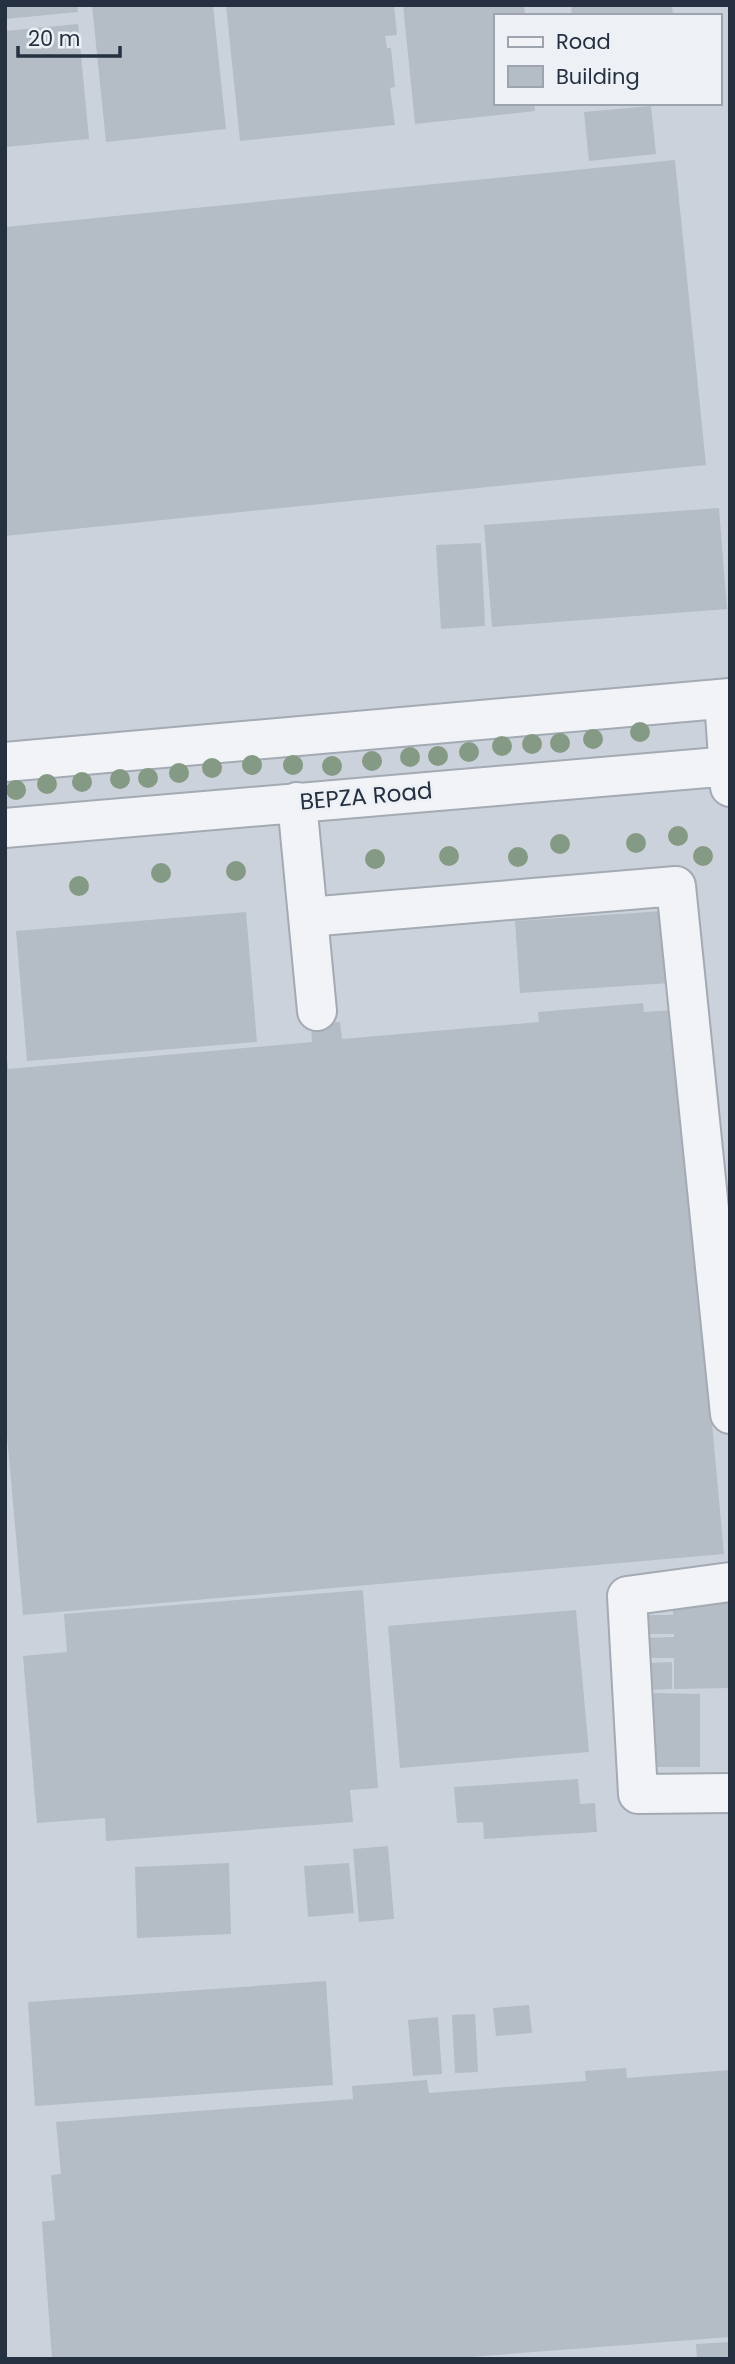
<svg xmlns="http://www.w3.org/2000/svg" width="735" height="2364" font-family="Poppins,sans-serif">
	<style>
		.built { fill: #cbd2db; fill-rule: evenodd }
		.building { fill: #b4bcc6 }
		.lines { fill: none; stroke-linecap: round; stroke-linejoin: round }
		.minor-casing { stroke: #a3aab3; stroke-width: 42 }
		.minor { stroke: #f1f3f7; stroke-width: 38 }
		.tree { fill: #849a84 }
		.labels { text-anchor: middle; stroke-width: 6; stroke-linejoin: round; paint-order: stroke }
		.street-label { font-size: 23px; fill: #253141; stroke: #edf1f6 }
	</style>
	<rect width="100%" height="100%" fill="#dee3e9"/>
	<path class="built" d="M5 5H730V2359H5ZM495 16H719V103H495Z"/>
	<path class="building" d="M5 5H77L78 12 5 19Z
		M92 5H213L226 129 106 142Z
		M226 5H394L397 35 385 36 387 48H391L395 87 390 88 395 125 240 141Z
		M403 5H524L525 16H495V103H534L535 111 415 124Z
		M571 5H672L673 16H572Z
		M78 24 89 139 5 147V31Z
		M651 106 656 154 589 161 584 112Z
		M675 160 706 465 5 536V227Z
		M719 508 727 609 492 627 484 525Z
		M481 543 485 626 441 629 436 545Z
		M663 911 669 983 520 993 515 921Z
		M246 912 257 1042 27 1061 16 931Z
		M643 1003 644 1012 674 1010 724 1554 23 1615 5 1413V1059H7L8 1069 312 1042 311 1024 340 1022 342 1039 539 1022 538 1012Z
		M363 1590 378 1788 350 1790 353 1822 106 1841 105 1818 37 1823 23 1656 67 1652 64 1614Z
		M730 1598V1688L674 1689V1658H644L643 1638 674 1637V1634H643V1615H673V1599Z
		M576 1610 589 1752 400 1768 388 1626Z
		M672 1662V1689L647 1690V1663Z
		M652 1693 700 1694V1767H652Z
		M578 1779 580 1804 595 1803 597 1832 484 1839 483 1822 457 1823 454 1787Z
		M388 1846 394 1919 359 1922 353 1849Z
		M229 1863 231 1934 137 1938 135 1867Z
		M349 1863 354 1913 308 1917 304 1866Z
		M326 1981 333 2085 35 2106 28 2002Z
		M529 2005 532 2033 496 2036 493 2008Z
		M475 2014 478 2072 455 2073 452 2015Z
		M438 2017 442 2074 413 2076 408 2020Z
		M626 2068 627 2078 730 2070V2337L444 2359H52L42 2222 55 2220 51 2175 61 2174 56 2122 353 2099 352 2086 427 2080 429 2093 586 2081 585 2071Z
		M730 2342V2359H697L696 2344Z"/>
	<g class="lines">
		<g class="minor-casing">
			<path id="minor" d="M724 699 730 787
				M5 762 730 698
				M297 802 317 1011
				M5 828 730 766
				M308 917 676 886 730 1414
				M730 1582 627 1596 638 1794 730 1793"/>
		</g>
		<use href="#minor" class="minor"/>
	</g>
	<g class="tree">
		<circle cx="640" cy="732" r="10"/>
		<circle cx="593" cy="739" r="10"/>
		<circle cx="560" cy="743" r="10"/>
		<circle cx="532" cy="744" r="10"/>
		<circle cx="502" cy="746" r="10"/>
		<circle cx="469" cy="752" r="10"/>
		<circle cx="438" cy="756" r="10"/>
		<circle cx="410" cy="757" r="10"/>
		<circle cx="372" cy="761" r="10"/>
		<circle cx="252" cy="765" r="10"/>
		<circle cx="293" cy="765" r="10"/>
		<circle cx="332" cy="766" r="10"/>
		<circle cx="212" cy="768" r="10"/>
		<circle cx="179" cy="773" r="10"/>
		<circle cx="148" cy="778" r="10"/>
		<circle cx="120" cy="779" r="10"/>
		<circle cx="82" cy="782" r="10"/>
		<circle cx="47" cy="784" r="10"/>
		<circle cx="16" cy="790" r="10"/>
		<circle cx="678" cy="836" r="10"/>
		<circle cx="636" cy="843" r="10"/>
		<circle cx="560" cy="844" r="10"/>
		<circle cx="449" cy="856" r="10"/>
		<circle cx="703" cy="856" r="10"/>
		<circle cx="518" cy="857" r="10"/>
		<circle cx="375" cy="859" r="10"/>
		<circle cx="236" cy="871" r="10"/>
		<circle cx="161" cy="873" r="10"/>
		<circle cx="79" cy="886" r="10"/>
	</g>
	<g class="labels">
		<g class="street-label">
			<text transform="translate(366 796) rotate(-5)" y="8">BEPZA Road</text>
		</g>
	</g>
	<rect width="735" height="2364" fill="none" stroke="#253141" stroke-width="14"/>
	<rect x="494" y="14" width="228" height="91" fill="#edf1f6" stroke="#9da4ae" stroke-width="2"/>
	<rect x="508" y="37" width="35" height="10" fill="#f1f3f7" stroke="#9da4ae" stroke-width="2"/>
	<text x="556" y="49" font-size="21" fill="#253141">Road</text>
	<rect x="508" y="66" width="35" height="21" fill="#b4bcc6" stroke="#9da4ae" stroke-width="2"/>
	<text x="556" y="84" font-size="21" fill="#253141">Building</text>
	<path d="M18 46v10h102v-10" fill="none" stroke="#253141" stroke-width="3.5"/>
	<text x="28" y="46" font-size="21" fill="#253141" stroke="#edf1f6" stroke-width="5" paint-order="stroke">20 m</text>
</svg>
